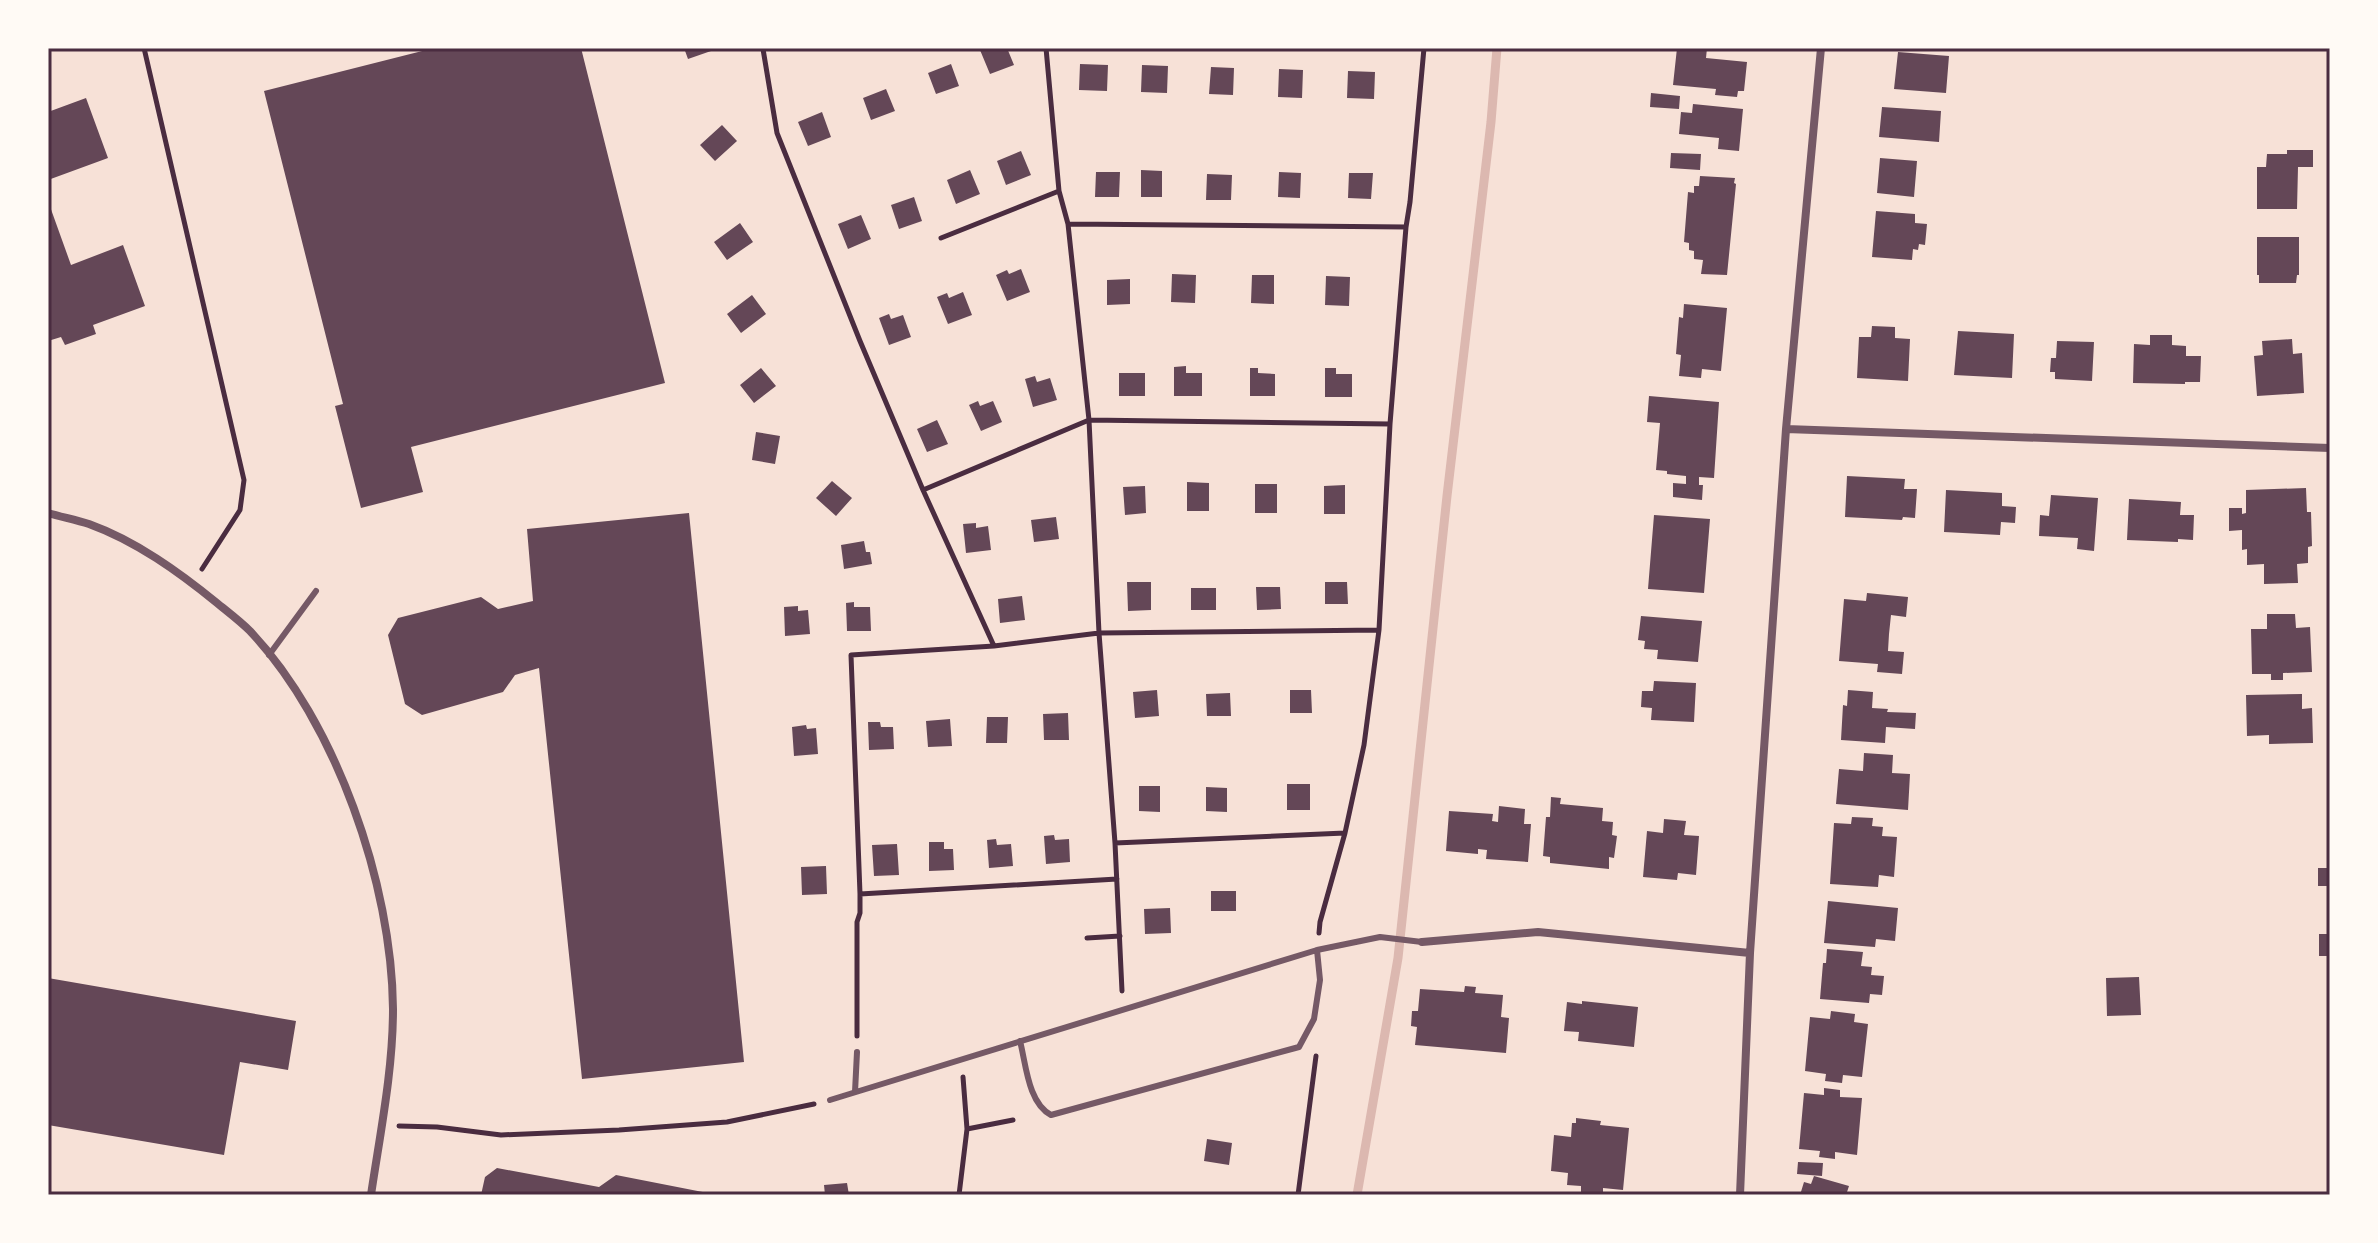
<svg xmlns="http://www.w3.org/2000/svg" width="2378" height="1243" font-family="'Titillium Web',sans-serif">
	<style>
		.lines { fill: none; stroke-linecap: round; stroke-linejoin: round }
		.stream { stroke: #dcb8b0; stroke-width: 9 }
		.building { fill: #644757 }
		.path { stroke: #4a2c40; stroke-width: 5 }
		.service { stroke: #755966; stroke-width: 6 }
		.minor { stroke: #755966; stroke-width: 8 }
		.neatline { fill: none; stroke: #4a2c40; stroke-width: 3 }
	</style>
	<rect width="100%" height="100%" fill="#f7e1d7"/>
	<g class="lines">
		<path class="stream" d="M1357 1195 1398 958 1447 496 1491 122 1497 48"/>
	</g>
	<path class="building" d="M434 48H581L665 383 411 447 423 492 361 508 335 406 343 404 264 91Z
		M684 48H710L711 51 688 59Z
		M985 48H1007L1014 65 990 74 980 50Z
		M1677 48H1707L1706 58 1747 62 1744 91H1738L1737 97 1715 95 1716 89 1673 85Z
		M1898 52 1949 56 1946 93 1894 89Z
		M951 64 959 86 936 94 928 73Z
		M1080 64 1108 65 1107 91 1079 90Z
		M1142 65 1168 66 1167 93 1141 92Z
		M1211 67 1234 68 1233 95 1209 94Z
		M1279 69 1303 70 1302 98 1278 97Z
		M1348 71 1375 72 1374 99 1347 98Z
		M886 89 895 111 871 120 863 98Z
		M1651 93 1680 96 1679 109 1650 107Z
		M86 98 108 158 48 180V112Z
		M1693 104 1743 109 1739 151 1718 149 1719 138 1679 134 1681 112 1692 113Z
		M1882 107 1941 111 1939 142 1879 137Z
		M822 112 831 137 808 146 798 122Z
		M722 125 737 141 715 161 700 145Z
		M2287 150H2313V167H2298L2297 209H2257V167H2266L2267 154H2287Z
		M1021 151 1031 175 1006 185 997 161Z
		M1671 153 1701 154 1700 170 1670 168Z
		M1880 158 1917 161 1914 197 1877 193Z
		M970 170 980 194 956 204 947 180Z
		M1141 170 1162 171V197H1141Z
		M1096 172H1120L1119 197H1095Z
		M1279 172 1301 173 1300 198 1278 197Z
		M1349 173H1373L1371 199 1348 198Z
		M1207 174 1232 175 1231 200H1206Z
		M1700 176 1735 178 1734 183 1736 184 1727 275 1701 274 1703 260 1694 259V251L1689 250V243L1684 242 1688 192 1694 193V186H1699Z
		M914 197 922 221 899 229 891 205Z
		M48 201 71 265 123 245 145 306 93 325 96 334 65 345 61 337 48 341Z
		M1876 211 1915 214V223L1927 224 1925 245 1919 244 1918 250 1913 249 1912 260 1872 257Z
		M861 215 871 239 848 249 838 224Z
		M740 223 753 242 727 260 714 242Z
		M2257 237H2299V275H2297L2296 283H2259V275H2257Z
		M1021 269 1030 292 1007 301 996 275 1007 270 1009 274Z
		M1172 274 1196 275 1195 303 1171 302Z
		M1252 275H1274V304L1251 303Z
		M1326 276 1350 277 1349 306 1325 305Z
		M1130 279V304L1107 305V280Z
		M963 292 972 315 948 324 937 297 947 293 949 298Z
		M752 295 766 314 741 333 727 314Z
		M1684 304 1727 308 1721 371 1702 369 1701 378 1679 376 1681 355 1676 354 1679 317 1683 318Z
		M889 314 891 319 903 315 911 337 889 345 879 318Z
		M1872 326 1895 327V338L1910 339 1908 381 1857 378 1859 337H1871Z
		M1958 331 2014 334 2012 378 1954 375Z
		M2150 335H2172V345L2186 346V356H2201L2200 382H2185V384L2133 383 2134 344 2150 345Z
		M2292 339 2293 354 2302 353 2304 393 2257 396 2254 356 2263 355 2262 341Z
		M2057 341 2094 342 2092 381 2055 379V372H2050L2051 358H2056Z
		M1186 366V373H1202V396H1174V367Z
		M761 368 776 386 754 403 740 385Z
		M1250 368H1258V373L1275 374V396H1250Z
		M1325 368H1336V374H1352V397H1325Z
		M1119 373H1145V396H1119Z
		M1035 376 1037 382 1050 378 1057 400 1033 407 1025 379Z
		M1649 396 1719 402 1714 478 1699 477V485H1703L1702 500 1673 497V483L1686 484V476L1667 474V471L1656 470 1660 423 1647 422Z
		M978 401 980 406 993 401 1002 422 981 431 969 405Z
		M937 420 948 444 927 452 917 429Z
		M756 432 780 436 775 464 752 460Z
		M1847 476 1905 479 1904 489H1917L1915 518 1903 517 1902 520 1845 517Z
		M832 481 852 498 836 516 816 498Z
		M1187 482 1209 483V511H1187Z
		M1255 484H1277V513H1255Z
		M1345 485V514H1324V486Z
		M1145 486 1146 513 1125 515 1123 487Z
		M2306 488 2307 512H2311L2312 546 2308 547V563L2297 564 2298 583 2264 584V564L2247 565V549L2242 550V530L2229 531V508H2242V514L2246 513V490Z
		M1946 490 2002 493V506L2016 507 2015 523 2001 522 2000 535 1944 532Z
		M2051 495 2098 498 2094 551 2077 549 2078 538 2039 536 2040 515 2049 516Z
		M2129 499 2181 502 2180 515H2194L2193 540 2178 539V542L2127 540Z
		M689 513 744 1062 582 1079 539 668 515 675 503 692 422 715 405 704 388 635 398 618 481 597 498 609 533 601 527 529Z
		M1654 515 1710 519 1704 593 1648 589Z
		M1056 517 1059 539 1034 542 1031 520Z
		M976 523V528L988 526 991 550 966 553 963 524Z
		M864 541 866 552H870L872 564 844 569 841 545Z
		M1127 582H1151V610L1128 611Z
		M1325 582H1347L1348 604H1325Z
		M1256 587H1280L1281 609 1257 610Z
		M1191 588H1216V610H1191Z
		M1867 593 1908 597 1906 617 1891 615 1889 634 1888 651 1904 652 1902 674 1877 672 1878 664 1839 661 1844 599 1866 601Z
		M1022 596 1025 620 1000 623 998 599Z
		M854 602V607H870L871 631H847L846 603Z
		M798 606V611L808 610 810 634 785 636 784 607Z
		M2267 614H2295L2296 628 2310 627 2312 672 2283 673V680H2271V674H2252L2251 629H2267Z
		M1641 616 1702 621 1698 662 1657 659 1658 650 1644 649 1645 641 1638 640Z
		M1654 681 1696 683 1694 722 1651 720 1652 708 1641 707 1642 691H1653Z
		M1157 690 1159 716 1135 718 1133 692Z
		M1290 690H1311L1312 713H1290Z
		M1848 690 1873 692 1872 708 1888 709 1887 712 1916 713 1915 729 1886 727 1885 743 1841 740 1843 705 1847 706Z
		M1230 693 1231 716H1207L1206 694Z
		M2302 694V709L2312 708 2313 743 2269 744V735L2247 736 2246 695Z
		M1068 713 1069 740H1044L1043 714Z
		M987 717H1008L1007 743H986Z
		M950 719 952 746 928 747 926 721Z
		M868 722H880L881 727H893L894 749 869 750Z
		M806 725 807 729 816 728 818 754 794 756 792 727Z
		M1864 753 1893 755 1892 773 1910 774 1908 810 1836 804 1839 769 1863 771Z
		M1287 784H1310V810H1287Z
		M1139 786H1160V812L1139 811Z
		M1206 787 1227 788V812L1206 811Z
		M1551 797 1561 798 1560 804 1603 808 1602 821 1613 822 1612 835 1617 836 1614 858 1609 857V869L1550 863V857L1543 856 1546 817H1550Z
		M1499 806 1525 809 1524 824H1531L1528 862 1486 859 1487 850 1478 849V854L1446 851 1449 811 1493 814 1492 821 1498 822Z
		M1852 817 1873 818 1872 826 1883 827 1882 836 1897 837 1894 877 1879 875 1878 887 1830 884 1834 823 1851 824Z
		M1664 819 1686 821 1684 835 1699 836 1696 875 1678 873 1677 880 1643 877 1647 831 1663 833Z
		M2327 834H2330V888H2327V886H2318V868H2327Z
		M1054 835 1055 840 1069 839 1070 862 1046 864 1044 836Z
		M996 839 997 845 1011 844 1013 866 989 868 987 840Z
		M929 842H944V849H953L954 870 929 871Z
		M897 844 899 875 874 876 872 845Z
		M826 866 827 894 802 895 801 867Z
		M1211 891H1236V911H1211Z
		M1828 901 1898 908 1895 941 1876 939 1875 947 1824 943Z
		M1170 908 1171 933 1145 934 1144 909Z
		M2319 934H2330V956H2319Z
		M1827 949 1863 952 1861 966 1872 967 1871 975 1884 976 1882 995 1870 994 1869 1003 1820 999 1823 963H1826Z
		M2139 977 2141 1015 2107 1016 2106 978Z
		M48 978 296 1021 288 1070 240 1062 224 1155 48 1125Z
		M1465 986 1476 987 1475 993 1503 995 1501 1017 1509 1018 1506 1053 1415 1045 1417 1027 1411 1026 1412 1011H1418L1420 989 1464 992Z
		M1582 1001 1638 1007 1634 1047 1578 1041 1579 1032 1564 1031 1567 1002 1582 1004Z
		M1831 1011 1855 1014 1854 1022 1868 1024 1862 1077 1843 1075 1842 1083 1825 1081 1826 1074 1805 1071 1810 1017 1830 1019Z
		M1824 1088 1840 1090V1097L1862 1098 1857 1155 1835 1152V1159L1819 1157 1820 1151 1799 1149 1804 1093 1824 1095Z
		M1576 1118 1601 1121 1600 1125 1629 1128 1623 1190 1603 1188V1194L1581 1192V1186L1567 1185 1568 1173 1551 1171 1554 1135 1571 1137 1572 1123H1576Z
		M1207 1139 1232 1143 1229 1165 1204 1161Z
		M1798 1162 1823 1163 1822 1176 1797 1174Z
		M497 1168 599 1187 616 1175 718 1195H481L485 1177Z
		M1814 1176 1849 1186 1846 1195H1800L1804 1182 1811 1184Z
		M847 1183 849 1195H825L824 1185Z"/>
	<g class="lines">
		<path class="path" d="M144 48 244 480 240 510 202 569
			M767 48 763 49 777 133 860 341 923 490 994 646
			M1046 48 1059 191 1068 224 1089 420 1099 633 1115 843 1122 991
			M1068 224 1406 227
			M941 238 1059 191
			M923 490 1089 420 1390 424
			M1115 843 1345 833
			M860 894 1117 879
			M1319 933 1320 922 1345 833 1364 745 1379 630 1390 424 1406 227 1410 202 1424 48
			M1087 938 1120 936
			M857 1036V922L860 913V894L851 655 994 646 1099 633 1379 630
			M399 1126 437 1127 501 1135 619 1130 727 1122 814 1104
			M967 1129 1013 1120
			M959 1195 967 1129 963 1077
			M1298 1195 1316 1056"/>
		<path class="service" d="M269 655 316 591
			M1020 1041C1026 1064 1028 1103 1051 1115L1299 1047 1314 1019 1320 980 1317 950
			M855 1092 857 1052
			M830 1100 1317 950 1380 937 1422 942"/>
		<path class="minor" d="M1786 429 2330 448
			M48 513C62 517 76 520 89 524 136 541 179 572 217 603 228 612 240 621 250 631 336 722 392 884 393 1009 393 1071 380 1134 371 1195
			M1422 942 1538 932 1750 953
			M1740 1195 1750 953 1786 429 1821 48"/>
	</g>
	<rect width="2378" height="1243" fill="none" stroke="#fffaf5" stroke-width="100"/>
	<rect x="50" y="50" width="2278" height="1143" class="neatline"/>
</svg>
